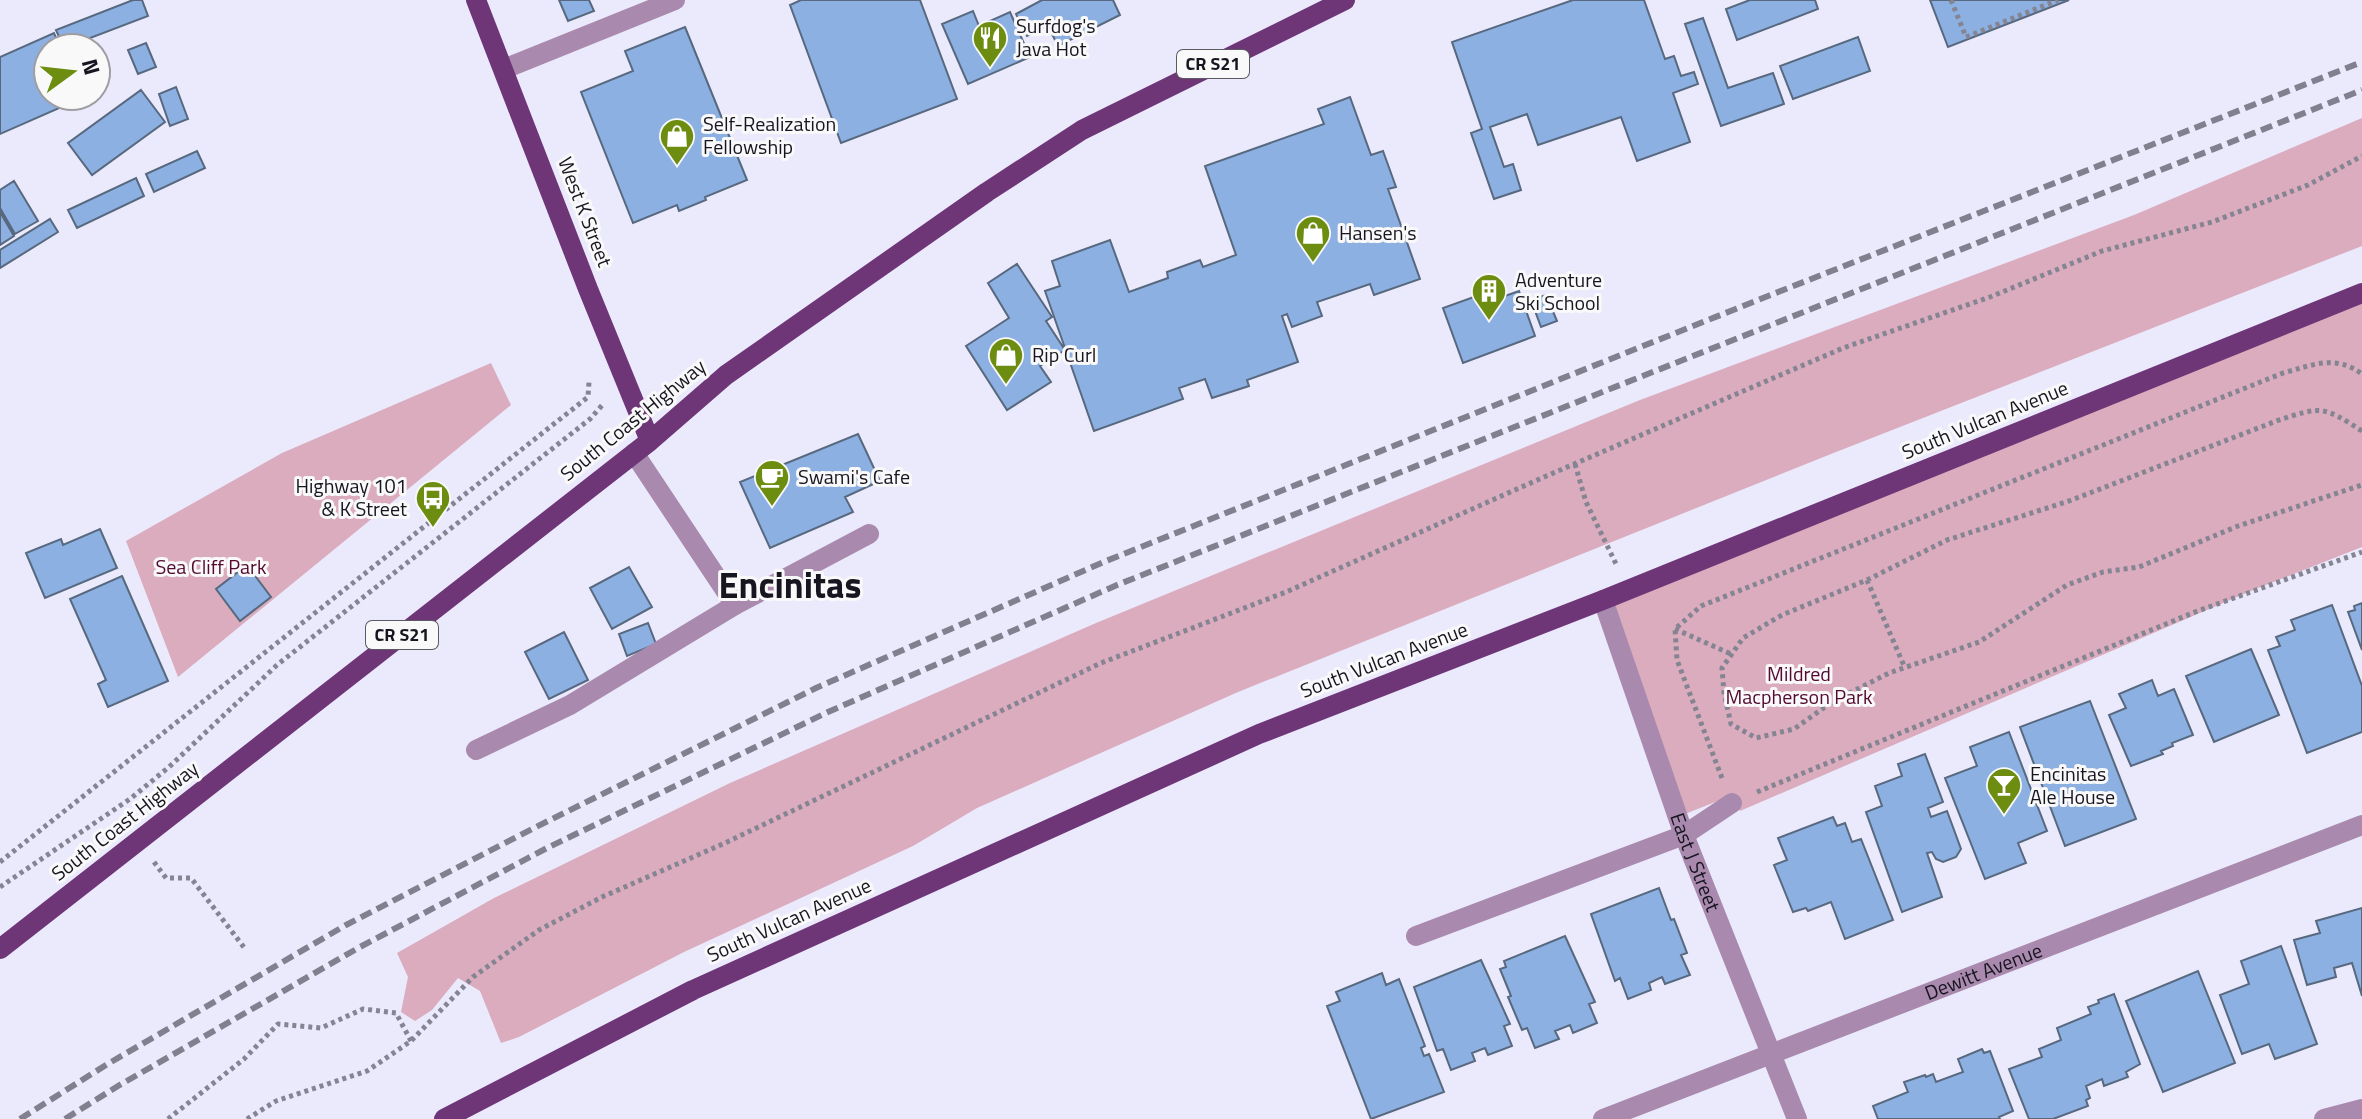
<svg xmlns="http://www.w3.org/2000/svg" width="2362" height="1119" font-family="'Titillium Web',sans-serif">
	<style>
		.green { fill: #daacbd }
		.building { fill: #8cb0e1; stroke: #57687f; stroke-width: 2 }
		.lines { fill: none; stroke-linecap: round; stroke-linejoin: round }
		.path { stroke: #858493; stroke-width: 5; stroke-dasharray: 4 4; stroke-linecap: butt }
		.minor { stroke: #a98aae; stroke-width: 20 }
		.major { stroke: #6e3677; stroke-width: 20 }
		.rail { stroke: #82808f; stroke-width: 6; stroke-dasharray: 12 6; stroke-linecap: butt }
		.labels { text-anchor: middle; stroke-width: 6; stroke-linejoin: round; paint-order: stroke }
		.shield { fill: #f9f9f9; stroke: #5b5961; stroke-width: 2 }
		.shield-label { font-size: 18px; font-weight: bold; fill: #171520 }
		.poi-label { font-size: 20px; fill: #171520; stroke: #f9f9f9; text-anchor: start }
		.street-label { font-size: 20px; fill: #171520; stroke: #f9f9f9 }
		.park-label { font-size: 20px; fill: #540930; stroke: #f9f9f9 }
		.town-label { font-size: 36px; font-weight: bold; fill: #171520; stroke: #f9f9f9 }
	</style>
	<rect width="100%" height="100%" fill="#ebeafd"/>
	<path class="green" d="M2362 118V246L1831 454 1238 692 977 808 913 846 684 952 519 1037 501 1043 480 991 458 978 432 1010 415 1021 401 1012 408 977 397 953 494 898 730 783 1096 623 1640 400 2134 215Z
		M2362 295V547L2258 588 1740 811 1733 795 1675 818 1601 597Z
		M491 363 511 405 178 677 126 541 282 453Z"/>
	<path class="building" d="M133 0H142L148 16 64 48 56 30Z
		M559 0H589L594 11 568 21Z
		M801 0H920L957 99 841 143 790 5Z
		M1042 0H1113L1120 15 1058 46 1048 26 1027 36 1016 14Z
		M1573 0H1644L1665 59 1674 56 1681 76 1694 72 1698 84 1673 93 1690 142 1637 161 1621 117 1538 145 1527 114 1490 127 1504 167 1513 164 1521 190 1494 199 1471 133 1482 129 1452 42Z
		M1750 0H1815L1818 9 1737 40 1726 9Z
		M1930 0H2069L1948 47Z
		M973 11 979 26 1010 12 1030 57 968 84 942 24Z
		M1703 18 1728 88 1773 73 1784 104 1721 126 1685 24Z
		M685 27 747 180 705 197 706 200 679 211 677 205 633 223 581 92 633 71 625 51Z
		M54 33 60 48H48V96H81L82 98 0 134V57Z
		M1858 37 1870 71 1793 99 1780 66Z
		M146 43 156 67 138 74 128 50Z
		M176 87 188 119 170 126 159 94Z
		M141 90 165 122 92 175 68 143Z
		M1350 97 1371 155 1383 151 1396 187 1388 189 1420 279 1374 295 1370 284 1317 302 1322 316 1292 327 1287 314 1282 316 1298 362 1247 380 1249 386 1212 398 1205 379 1179 388 1183 399 1094 431 1045 291 1060 286 1052 261 1110 240 1129 292 1168 278 1167 272 1200 260 1203 267 1236 255 1205 166 1324 124 1318 109Z
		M197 151 205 168 154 192 146 174Z
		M136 178 144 196 77 228 68 210Z
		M14 181 38 221 15 234 0 208V190Z
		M0 212 14 236 0 245Z
		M50 219 58 232 0 268V250Z
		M1017 264 1052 317 1046 321 1065 350 1040 366 1051 382 1007 410 966 346 1009 318 988 283Z
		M1519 291 1535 336 1463 363 1443 308 1482 294 1485 303Z
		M1546 295 1557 321 1541 327 1531 300Z
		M858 434 880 481 845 497 853 512 770 548 740 482Z
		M100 529 117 568 45 598 26 553 61 539 63 545Z
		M247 565 271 597 240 621 216 589Z
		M629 567 652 607 612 629 590 588Z
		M122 576 168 681 108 707 98 684 106 680 70 599Z
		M2362 603V650L2348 612 2355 610 2354 606Z
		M2332 605 2362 686V732L2307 753 2268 650 2280 646 2276 637 2295 630 2291 620Z
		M648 623 656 644 627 656 619 634Z
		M564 632 588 680 549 699 525 652Z
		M2251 649 2279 715 2214 742 2186 676Z
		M2152 680 2158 696 2174 689 2193 735 2172 743 2173 746 2161 751 2163 754 2131 766 2109 715 2126 708 2119 694Z
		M2090 701 2136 819 2065 846 2020 727Z
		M2009 732 2047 831 2018 843 2026 863 1985 879 1945 778 1977 766 1970 747Z
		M1925 754 1943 802 1928 808 1931 817 1947 811 1961 849 1956 857 1943 862 1936 859 1932 852 1927 853 1942 897 1902 912 1866 812 1882 806 1875 786 1902 776 1898 764Z
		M1833 817 1837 826 1845 823 1852 842 1861 839 1893 920 1845 939 1831 902 1808 911 1806 908 1793 912 1774 865 1787 860 1778 838Z
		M1659 888 1671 920 1674 919 1687 953 1681 955 1690 975 1665 984 1662 977 1649 983 1651 990 1628 999 1620 978 1615 981 1591 914Z
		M2362 908V996L2352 963 2334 968 2336 977 2307 985 2294 940 2320 933 2316 921Z
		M1565 936 1595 1002 1589 1004 1597 1023 1573 1033 1570 1025 1555 1031 1559 1039 1535 1048 1527 1028 1522 1030 1508 997 1511 996 1500 969 1506 967 1504 961Z
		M2281 946 2317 1044 2275 1059 2269 1044 2242 1054 2220 995 2249 984 2241 961Z
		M1481 960 1510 1024 1504 1026 1512 1046 1488 1055 1485 1048 1472 1053 1475 1061 1451 1070 1443 1049 1437 1051 1414 987Z
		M2198 971 2235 1063 2163 1092 2126 1001Z
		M1382 973 1386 985 1399 979 1425 1046 1421 1048 1424 1056 1429 1054 1444 1092 1371 1119 1327 1006 1340 1001 1336 992Z
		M2114 994 2140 1064 2126 1072 2128 1077 2104 1086 2102 1079 2086 1086 2090 1098 2086 1100 2088 1106 2053 1119H2029L2009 1069 2042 1057 2039 1049 2061 1040 2057 1028 2091 1014 2088 1007 2099 1003 2098 1000Z
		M1982 1049 1984 1053 1990 1051 2013 1111 1999 1117 2000 1119H1878L1873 1106 1908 1092 1904 1082 1925 1075 1926 1077 1933 1074 1936 1082 1963 1072 1958 1059Z"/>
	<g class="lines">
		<path class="path" d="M1951 0 1966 37 2058 0
			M2362 431C2323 406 2322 406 2279 420L2069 501 1947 540 1867 580 1782 615 1743 638 1722 668 1724 693 1731 724 1756 738 1794 729 1832 702 1889 673 1979 642 2067 585 2103 572 2139 567 2238 526 2362 485
			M1575 464 1586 502 1617 566
			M1867 580 1905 668
			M1675 629 1731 654
			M1722 778 1677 660 1675 629 1701 606 2283 373C2313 365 2335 354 2362 374
			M1757 792 2195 612 2362 552
			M0 862 588 397 589 382
			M154 862 166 878H191L246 950
			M0 887 130 799 169 767 277 665 590 419 604 403
			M168 1119 244 1059 278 1024 321 1028 363 1009 396 1013 411 1041
			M247 1119 276 1101 367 1071 411 1041 473 977 539 930 602 897 725 843 1101 663 1286 592 1544 477 1843 348 1990 297 2102 251 2212 222 2308 185 2362 156"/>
		<g class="minor">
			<path d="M504 69 675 0"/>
			<path d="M634 453 735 605 869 534"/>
			<path id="s1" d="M1603 600 1684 835 1797 1119"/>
			<path d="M476 750 570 705 735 605"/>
			<path d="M1416 936 1684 835 1732 803"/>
			<path id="s2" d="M1603 1119 2362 825"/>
			<path d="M2324 1119 2362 1109"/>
		</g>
		<path class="major" d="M476 0 588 289 650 441
			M0 949 650 441 726 375 987 192 1082 130 1345 0
			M444 1119 693 990 1259 734 1603 600 2362 293"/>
		<path class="rail" d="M20 1119 106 1065 346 925 534 828 816 688 1106 561 1768 296 2362 62
			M65 1119 118 1086 360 947 547 848 828 712 1117 585 2362 90"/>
	</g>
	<defs>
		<g id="restaurant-pin" transform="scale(1.8)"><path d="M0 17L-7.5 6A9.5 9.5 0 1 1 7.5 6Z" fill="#6d8d11" stroke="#f9f9f9"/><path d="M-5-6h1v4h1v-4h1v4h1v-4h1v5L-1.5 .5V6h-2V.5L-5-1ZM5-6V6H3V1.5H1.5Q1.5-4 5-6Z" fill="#fff"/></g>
		<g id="shop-pin" transform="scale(1.8)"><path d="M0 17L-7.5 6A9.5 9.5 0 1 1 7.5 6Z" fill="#6d8d11" stroke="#f9f9f9"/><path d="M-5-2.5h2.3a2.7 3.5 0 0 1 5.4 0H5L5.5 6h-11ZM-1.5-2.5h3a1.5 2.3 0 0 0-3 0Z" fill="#fff"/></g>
		<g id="building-pin" transform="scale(1.8)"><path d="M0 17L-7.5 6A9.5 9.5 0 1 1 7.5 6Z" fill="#6d8d11" stroke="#f9f9f9"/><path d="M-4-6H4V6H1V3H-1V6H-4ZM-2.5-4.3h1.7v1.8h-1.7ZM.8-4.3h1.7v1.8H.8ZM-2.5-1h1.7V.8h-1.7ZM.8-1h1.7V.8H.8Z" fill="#fff"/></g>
		<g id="cafe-pin" transform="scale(1.8)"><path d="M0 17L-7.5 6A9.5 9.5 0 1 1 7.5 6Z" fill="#6d8d11" stroke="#f9f9f9"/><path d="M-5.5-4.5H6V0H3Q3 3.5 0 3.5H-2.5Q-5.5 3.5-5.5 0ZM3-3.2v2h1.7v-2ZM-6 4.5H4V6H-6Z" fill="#fff"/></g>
		<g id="bus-pin" transform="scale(1.8)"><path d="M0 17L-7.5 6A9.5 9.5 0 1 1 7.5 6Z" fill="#6d8d11" stroke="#f9f9f9"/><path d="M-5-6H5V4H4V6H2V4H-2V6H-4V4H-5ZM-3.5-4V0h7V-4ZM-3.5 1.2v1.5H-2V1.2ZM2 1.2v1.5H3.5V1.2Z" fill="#fff"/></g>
		<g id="bar-pin" transform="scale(1.8)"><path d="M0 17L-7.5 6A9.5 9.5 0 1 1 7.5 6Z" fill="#6d8d11" stroke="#f9f9f9"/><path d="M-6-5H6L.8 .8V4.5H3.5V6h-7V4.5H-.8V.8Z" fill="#fff"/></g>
	</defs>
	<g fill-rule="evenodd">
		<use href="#restaurant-pin" x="990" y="38"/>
		<use href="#shop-pin" x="677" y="136"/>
		<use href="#shop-pin" x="1313" y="233"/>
		<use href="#building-pin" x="1489" y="291"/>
		<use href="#shop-pin" x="1006" y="355"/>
		<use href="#cafe-pin" x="772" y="477"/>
		<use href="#bus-pin" x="433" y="498"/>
		<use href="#bar-pin" x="2004" y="785"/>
	</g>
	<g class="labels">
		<g class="shield">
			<rect x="1177" y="50" width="72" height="28" rx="6"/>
			<rect x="366" y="621" width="72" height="28" rx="6"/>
		</g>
		<g class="shield-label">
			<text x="1213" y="70">CR S21</text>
			<text x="402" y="641">CR S21</text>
		</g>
		<g class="poi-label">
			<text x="1016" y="33">Surfdog's<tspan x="1016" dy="23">Java Hot</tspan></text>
			<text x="703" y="131">Self-Realization<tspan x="703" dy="23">Fellowship</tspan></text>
			<text x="1339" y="240">Hansen's</text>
			<text x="1515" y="287">Adventure<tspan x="1515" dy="23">Ski School</tspan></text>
			<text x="1032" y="362">Rip Curl</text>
			<text x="798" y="484">Swami's Cafe</text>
			<text x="407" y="493" text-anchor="end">Highway 101<tspan x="407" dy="23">&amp; K Street</tspan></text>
			<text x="2030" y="781">Encinitas<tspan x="2030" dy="23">Ale House</tspan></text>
		</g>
		<g class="street-label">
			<text transform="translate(585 212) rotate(69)" y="7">West K Street</text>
			<text transform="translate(633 420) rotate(-39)" y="7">South Coast Highway</text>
			<text transform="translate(1985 420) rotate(-22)" y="7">South Vulcan Avenue</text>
			<text transform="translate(1384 660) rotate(-21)" y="7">South Vulcan Avenue</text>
			<text transform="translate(125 821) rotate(-38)" y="7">South Coast Highway</text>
			<text dy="7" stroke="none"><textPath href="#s1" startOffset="278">East J Street</textPath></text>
			<text transform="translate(789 920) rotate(-24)" y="7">South Vulcan Avenue</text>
			<text dy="7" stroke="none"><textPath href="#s2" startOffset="408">Dewitt Avenue</textPath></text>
		</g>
		<g class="park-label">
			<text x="211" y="574">Sea Cliff Park</text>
			<text x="1799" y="681">Mildred<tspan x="1799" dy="23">Macpherson Park</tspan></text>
		</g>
		<g class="town-label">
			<text x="790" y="598">Encinitas</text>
		</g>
	</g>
	<g transform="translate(72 72) rotate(75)"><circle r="38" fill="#f9f9f9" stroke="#9f9ea2" stroke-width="2"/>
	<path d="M0-6L14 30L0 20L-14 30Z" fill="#6d8d11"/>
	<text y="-12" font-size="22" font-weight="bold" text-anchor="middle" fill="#171520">N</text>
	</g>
</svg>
